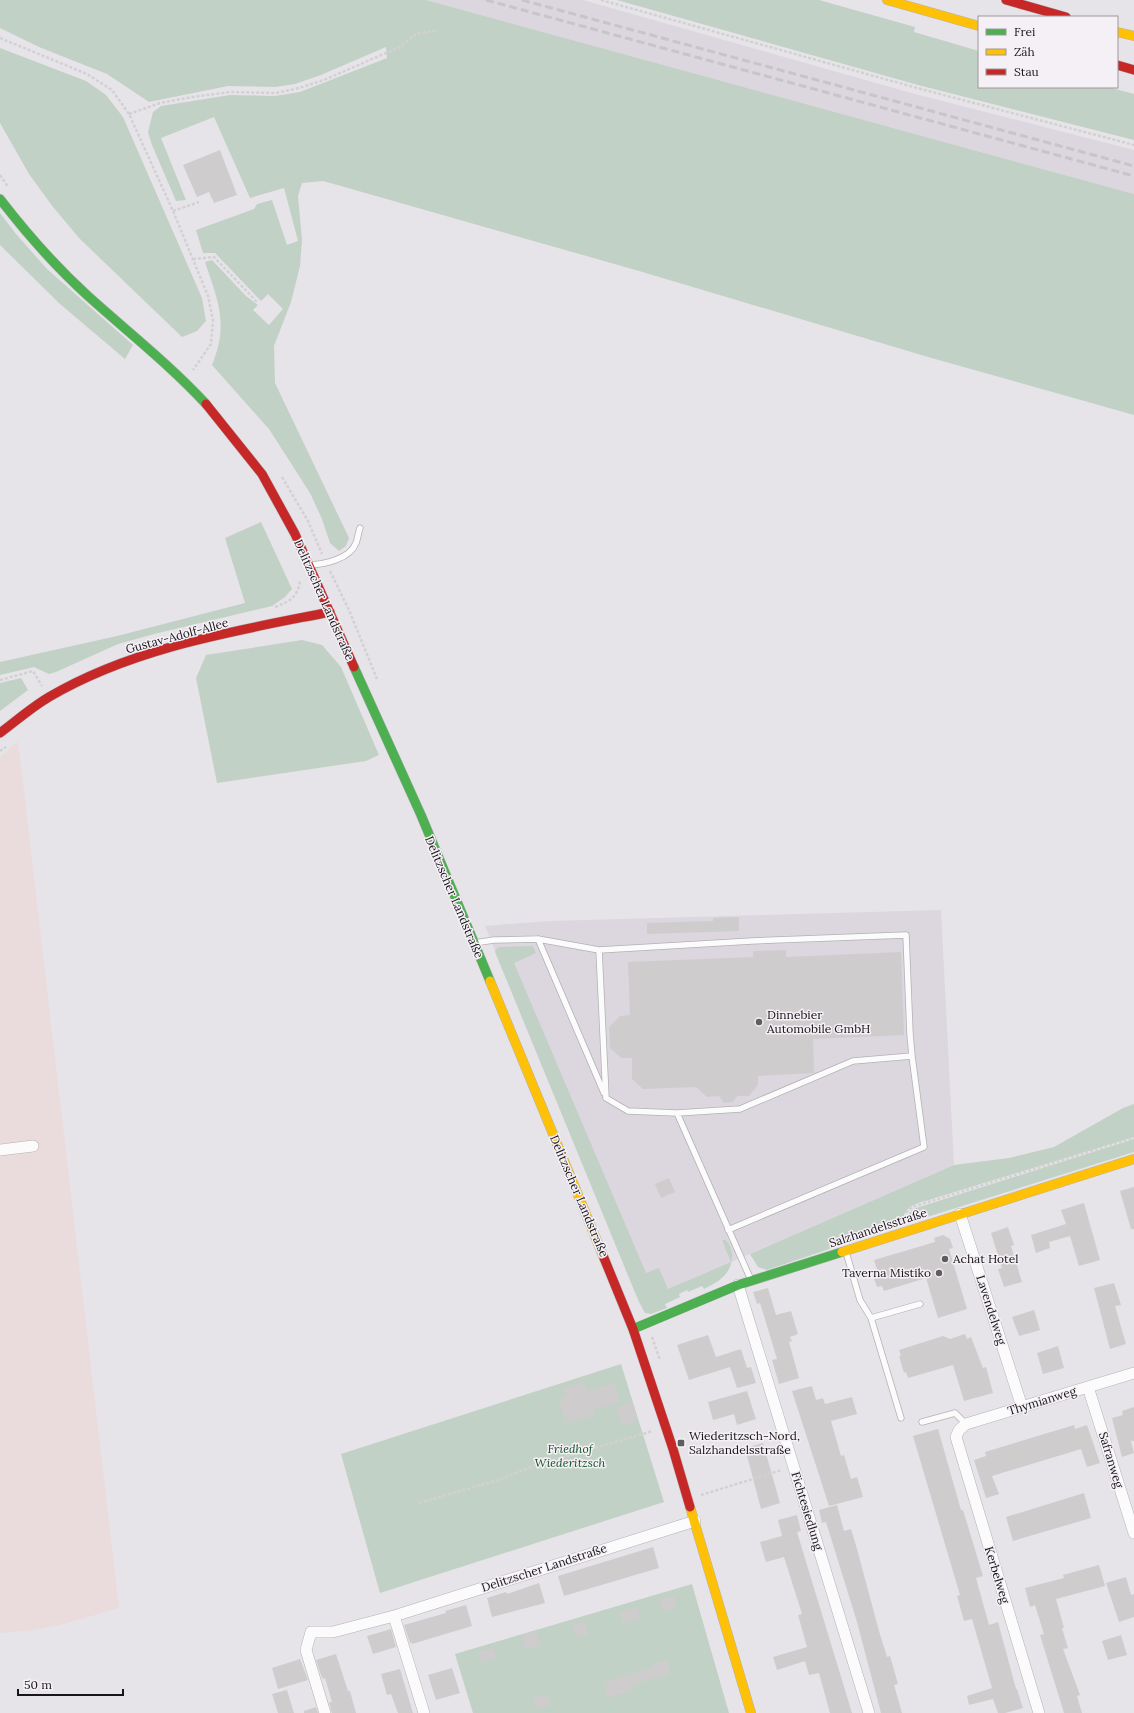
<svg xmlns="http://www.w3.org/2000/svg" width="1134" height="1713" font-family="Lora,serif">
	<style>
		.built { fill: #dcd6df }
		.industrial { fill: #eadbdc }
		.green { fill: #c2d1c5 }
		.building { fill: #cfccce }
		.lines { fill: none; stroke-linecap: round; stroke-linejoin: round }
		.lane-casing { stroke: #b3b1b4; stroke-width: 7 }
		.street-casing { stroke: #b3b1b4; stroke-width: 12 }
		.fast-casing { stroke: #b3b1b4; stroke-width: 10 }
		.slow-casing { stroke: #b3b1b4; stroke-width: 10 }
		.jam-casing { stroke: #b3b1b4; stroke-width: 10 }
		.path { stroke: #d2d1d2; stroke-width: 2.5; stroke-dasharray: 3 2; stroke-linecap: butt }
		.lane { stroke: #fbfbfc; stroke-width: 5.5 }
		.street { stroke: #fbfbfc; stroke-width: 11 }
		.fast { stroke: #4caf50; stroke-width: 9 }
		.slow { stroke: #ffc107; stroke-width: 9 }
		.jam { stroke: #c62828; stroke-width: 9 }
		.rail { stroke: #c7c5c7; stroke-width: 3; stroke-dasharray: 8 4; stroke-linecap: butt }
		.poi-dot { fill: #5f5d60; stroke: #f5f0f6; stroke-width: 1.5 }
		.labels { text-anchor: middle; stroke-width: 3; stroke-linejoin: round; paint-order: stroke }
		.street-label { font-size: 12px; fill: #171517; stroke: #f5f0f6 }
		.poi-label { font-size: 12px; fill: #171517; stroke: #f5f0f6; text-anchor: start }
		.park-label { font-size: 12px; font-style: italic; fill: #115126; stroke: #f5f0f6 }
	</style>
	<rect width="100%" height="100%" fill="#e6e4e8"/>
	<path class="built" d="M426 0H583L915 94 1134 150V194Z
		M941 910 954 1165 639 1302 485 926 550 921Z"/>
	<path class="industrial" d="M17 742 20 757 119 1608 63 1624 34 1630 0 1633V757Z"/>
	<path class="green" d="M0 0H426L1134 194V415L928 357 639 271 348 188 323 181 302 183 298 196 302 240 300 266 291 302 274 346 275 383 349 538 346 546 339 551 330 543 322 519 310 493 269 429 212 365C229 324 218 301 205 262L212 260 246 296 258 305 253 310 269 325 283 309 268 294 261 301 215 253H203L196 230 254 209 257 204 272 200 287 245 298 241 284 188 250 198 214 117 161 138 186 200 176 201 152 145 148 132 153 112 161 106 230 95 275 96 300 92 387 58 386 47 321 75 295 84 275 87 228 86 149 102 107 74 39 47 2 29 0 28Z
		M617 0H819L915 27 914 32 979 51V87H1108L1134 94V140L918 85Z
		M0 48 86 81 106 95 123 117 202 298 206 321 197 331 182 337 80 239 53 207 29 174 0 123Z
		M0 213 16 234 47 269 133 345 125 359 60 304 0 245Z
		M261 522 292 589 285 597 272 606 154 634 118 644 56 672 49 674 34 667 0 675V662L117 636 245 603 225 538Z
		M302 640 322 645 341 667 379 755 366 761 217 783 196 678 206 655Z
		M21 678 28 690 0 711V683Z
		M533 946 536 953 514 963 646 1273 659 1268 668 1289 731 1262 722 1240H725C730 1243 731 1248 732 1254 733 1273 720 1281 704 1289L702 1286 688 1292 687 1290 679 1294 680 1297 665 1304 667 1308 651 1314 645 1313 639 1302 495 952 496 949 499 947Z
		M1134 1104V1137L932 1199C916 1204 903 1205 903 1224L767 1270 758 1267 750 1254 954 1165 1009 1158 1054 1147 1123 1108Z
		M1134 1139V1152L908 1223 907 1216 913 1209Z
		M621 1364 664 1502 380 1593 341 1454Z
		M692 1584 729 1713H473L455 1654Z"/>
	<path class="building" d="M220 150 237 195 214 203 209 192 197 197 183 165Z
		M739 917V931L647 934V923L713 921V918Z
		M786 950V957L901 952 904 1035 813 1039 814 1073 758 1076V1085L749 1096H737L733 1102 724 1103 719 1096 707 1097 696 1087 643 1089 632 1079V1058H621L610 1048 609 1027 620 1016 630 1015 628 962 753 957V951Z
		M669 1178 675 1192 661 1198 655 1184Z
		M1134 1187V1229H1131L1120 1191Z
		M1084 1203 1100 1260 1079 1266 1070 1236 1049 1242 1050 1248 1036 1253 1031 1235 1066 1224 1061 1210Z
		M1008 1227 1014 1245 1011 1246 1022 1282 1004 1287 998 1269 1002 1268 991 1233Z
		M943 1235 950 1239 953 1248 949 1249 967 1309 938 1318 926 1278 884 1291 882 1286 877 1287 872 1273 878 1272 874 1260 935 1242 934 1238Z
		M1114 1283 1121 1305 1115 1306 1126 1344 1110 1349 1094 1288Z
		M768 1288 776 1315 791 1311 798 1334 790 1337 792 1341 789 1342 799 1378 779 1384 772 1360 777 1359 760 1303 757 1304 753 1292Z
		M1034 1310 1040 1330 1019 1336 1012 1317Z
		M965 1334 967 1339 971 1337 983 1368 986 1367 993 1393 964 1401 953 1365 908 1378 906 1372 904 1373 899 1356H901L899 1350 943 1336 950 1339Z
		M708 1335 716 1357 741 1349 747 1368 751 1367 756 1383 737 1388 730 1367 689 1380 677 1345Z
		M1058 1346 1064 1368 1043 1374 1037 1353Z
		M584 1382 587 1391 614 1383 620 1402 594 1410 595 1415 566 1423 559 1399 566 1397 563 1388Z
		M812 1386 816 1400 823 1398 825 1404 852 1397 857 1414 831 1421 841 1456 844 1455 851 1479 857 1477 863 1497 829 1506 792 1391Z
		M747 1391 756 1419 737 1425 734 1414 713 1420 708 1402Z
		M632 1402 638 1421 622 1426 616 1408Z
		M1134 1407V1441H1131L1129 1434 1134 1453 1122 1457 1112 1418 1123 1415 1122 1411Z
		M1074 1425 1075 1429 1087 1425 1100 1463 1087 1467 1081 1449 992 1476 999 1494 986 1498 974 1460 986 1456 985 1452Z
		M938 1429 961 1510H963L983 1576 976 1578 989 1625 998 1622 1016 1689H1017L1023 1708 1005 1713H998L993 1699 969 1705 967 1696 992 1688 972 1619 964 1621 957 1596 960 1595 913 1436Z
		M763 1443 780 1503 761 1509 745 1448Z
		M1084 1493 1091 1518 1013 1541 1006 1517Z
		M837 1505 844 1531 851 1529 857 1549 879 1631 887 1657 890 1656 898 1684 894 1685 902 1713H881L857 1622 826 1522 822 1523 819 1510Z
		M797 1515 801 1531 797 1532 852 1713H830L819 1673 809 1675 805 1661 777 1670 773 1657 807 1647 798 1615 802 1614 784 1557 766 1562 760 1542 782 1536 778 1520Z
		M653 1547 659 1568 564 1596 558 1576Z
		M1099 1565 1105 1586 1056 1599 1064 1628H1062L1068 1648 1063 1649 1080 1695 1077 1696 1082 1713H1064L1040 1635 1044 1634 1035 1605 1030 1607 1025 1588 1064 1578 1063 1575Z
		M1126 1577 1131 1595 1134 1594V1617L1119 1622 1106 1583Z
		M539 1583 545 1603 492 1617 487 1598 506 1592 507 1594Z
		M674 1596 677 1607 663 1611 660 1600Z
		M466 1605 472 1626 412 1644V1642L410 1643 404 1625 446 1613 445 1611Z
		M637 1607 640 1618 623 1623 620 1612Z
		M585 1622 589 1634 576 1637 572 1625Z
		M391 1629 396 1647 373 1654 367 1636Z
		M536 1632 540 1646 525 1649 522 1635Z
		M1121 1635 1127 1655 1108 1660 1102 1641Z
		M493 1648 496 1658 481 1662 478 1652Z
		M336 1654 348 1691H350L356 1713H332L329 1702H332L325 1678 323 1679 321 1675 316 1660Z
		M300 1659 308 1680 278 1689 272 1668Z
		M667 1660 671 1674 640 1682V1684L630 1687 632 1690 608 1698 604 1682 653 1668 652 1664Z
		M452 1668 460 1693 436 1700 428 1675Z
		M400 1669 413 1713H398L391 1694 387 1695 381 1674Z
		M287 1690 294 1713H278L272 1694Z
		M547 1694 551 1704 536 1709 533 1698Z
		M316 1707 318 1713H304V1711Z"/>
	<g class="lines">
		<g class="lane-casing">
			<path id="lane" d="M310 565C325 564 350 559 356 543 358 538 358 533 360 528
				M538 939 604 1093
				M474 943 494 940 538 939 599 950 606 1098 628 1111 677 1113 751 1280
				M599 950 752 941 906 935 910 1034 912 1056
				M677 1113 740 1109 853 1061 912 1056 924 1147 728 1230
				M846 1252 860 1300 871 1318 901 1418
				M871 1318 920 1304
				M922 1422 955 1413 966 1424"/>
		</g>
		<g class="street-casing">
			<path id="street" d="M0 1150 33 1146
				M960 1214 1022 1407
				M738 1285 869 1713
				M1088 1387 1134 1533
				M394 1616 424 1713
				M325 1713 306 1650 311 1632H333L394 1616 695 1521
				M1039 1713 956 1437 959 1430 966 1424 1134 1373"/>
		</g>
		<g class="fast-casing">
			<path id="fast" d="M0 199C27 234 55 266 88 296 128 332 170 365 206 404
				M354 667 421 815 490 981
				M633 1329 738 1285 842 1252"/>
		</g>
		<g class="slow-casing">
			<path id="slow" d="M887 0 979 26
				M1117 32 1134 36
				M490 981 604 1258
				M842 1252 1134 1159
				M690 1507 751 1713"/>
		</g>
		<g class="jam-casing">
			<path id="jam" d="M1006 0 1066 17
				M1117 65 1134 70
				M206 404 262 474 295 534 354 667
				M0 733C16 721 32 707 49 697 134 647 235 631 330 612
				M604 1258 633 1329 673 1449 690 1507"/>
		</g>
		<path class="path" d="M601 0 917 88 1134 145
			M0 38 87 74 112 90 129 114 173 211 208 296 213 320 211 344 193 370
			M129 114 160 103 192 97 230 92 276 93 299 88 324 80 400 47 416 34 438 30
			M0 175 8 187
			M173 211 199 202
			M193 259 214 257 258 303
			M282 477 308 521 322 554
			M330 571 349 610 377 679
			M275 607C289 602 298 597 300 581
			M0 680 33 671 42 686
			M0 751 6 747
			M905 1218 907 1212 912 1207 1134 1138
			M652 1337 660 1360
			M701 1495 782 1470
			M419 1503 501 1479 533 1466 653 1431"/>
		<use href="#lane" class="lane"/>
		<use href="#street" class="street"/>
		<use href="#fast" class="fast"/>
		<use href="#slow" class="slow"/>
		<use href="#jam" class="jam"/>
		<path class="rail" d="M486 0 1134 176
			M522 0 1134 166"/>
	</g>
	<g class="poi-dot">
		<circle cx="759" cy="1022" r="4"/>
		<circle cx="945" cy="1259" r="4"/>
		<circle cx="939" cy="1273" r="4"/>
		<rect x="677" y="1439" width="8" height="8" rx="2"/>
	</g>
	<g class="labels">
		<g class="street-label">
			<text transform="translate(324 600) rotate(66)" y="4">Delitzscher Landstraße</text>
			<text transform="translate(177 636) rotate(-15)" y="4">Gustav-Adolf-Allee</text>
			<text transform="translate(454 897) rotate(67)" y="4">Delitzscher Landstraße</text>
			<text transform="translate(579 1196) rotate(67)" y="4">Delitzscher Landstraße</text>
			<text transform="translate(878 1228) rotate(-18)" y="4">Salzhandelsstraße</text>
			<text transform="translate(991 1310) rotate(72)" y="4">Lavendelweg</text>
			<text transform="translate(1042 1401) rotate(-17)" y="4">Thymianweg</text>
			<text transform="translate(1111 1460) rotate(73)" y="4">Safranweg</text>
			<text transform="translate(807 1511) rotate(73)" y="4">Fichtesiedlung</text>
			<text transform="translate(544 1568) rotate(-18)" y="4">Delitzscher Landstraße</text>
			<text transform="translate(997 1575) rotate(73)" y="4">Kerbelweg</text>
		</g>
		<g class="poi-label">
			<text x="767" y="1019">Dinnebier<tspan x="767" dy="14">Automobile GmbH</tspan></text>
			<text x="953" y="1263">Achat Hotel</text>
			<text x="931" y="1277" text-anchor="end">Taverna Mistiko</text>
			<text x="689" y="1440">Wiederitzsch-Nord,<tspan x="689" dy="14">Salzhandelsstraße</tspan></text>
		</g>
		<g class="park-label">
			<text x="570" y="1453">Friedhof<tspan x="570" dy="14">Wiederitzsch</tspan></text>
		</g>
	</g>
	<rect x="978" y="16" width="140" height="72" fill="#f5f0f6" stroke="#9c989d"/>
	<rect x="986" y="29" width="20" height="6" fill="#4caf50" stroke="#9c989d"/>
	<text x="1014" y="36" font-size="12" fill="#171517">Frei</text>
	<rect x="986" y="49" width="20" height="6" fill="#ffc107" stroke="#9c989d"/>
	<text x="1014" y="56" font-size="12" fill="#171517">Zäh</text>
	<rect x="986" y="69" width="20" height="6" fill="#c62828" stroke="#9c989d"/>
	<text x="1014" y="76" font-size="12" fill="#171517">Stau</text>
	<path d="M18 1689v6h105v-6" fill="none" stroke="#171517" stroke-width="2"/>
	<text x="24" y="1689" font-size="12" fill="#171517" stroke="#f5f0f6" stroke-width="3" paint-order="stroke">50 m</text>
</svg>
